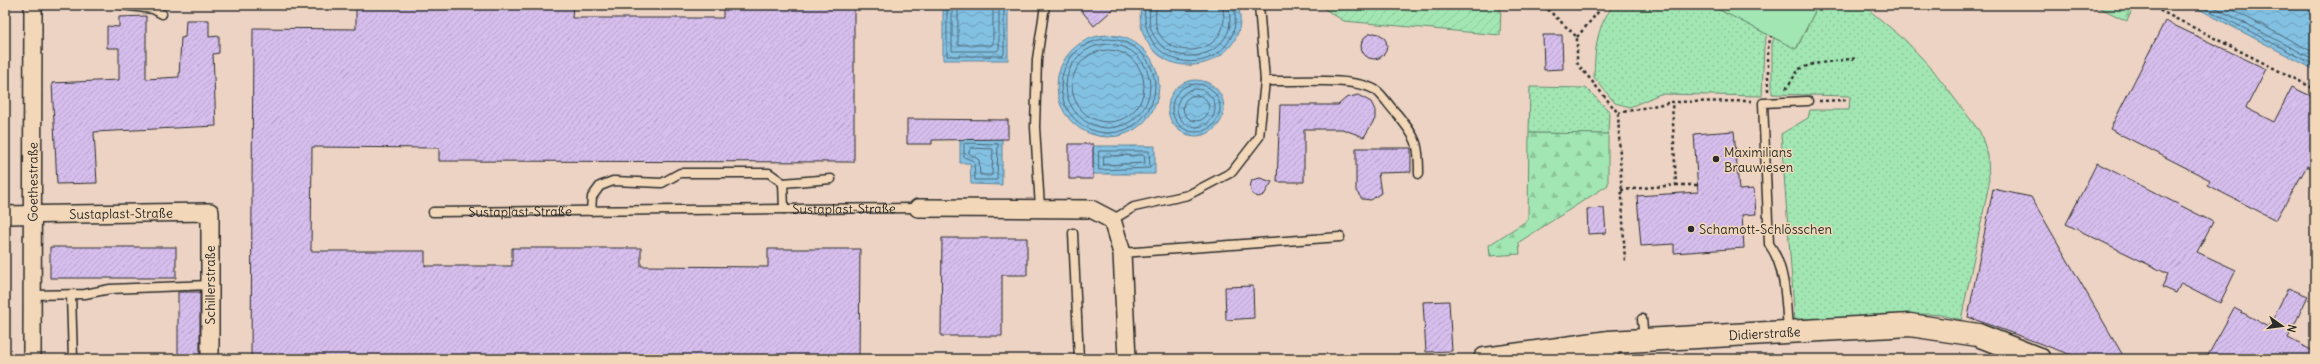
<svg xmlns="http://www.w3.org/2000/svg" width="2320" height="364" font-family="Delius,sans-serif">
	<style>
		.grass { fill: url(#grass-dots); stroke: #66896f }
		.forest { fill: url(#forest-firs); stroke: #66896f }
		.garden { fill: url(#garden-furrows); stroke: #66896f }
		.pitch { fill: #a2e7b3; stroke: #66896f }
		.water { fill: url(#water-waves); stroke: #608599 }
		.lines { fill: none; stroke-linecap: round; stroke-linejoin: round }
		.shore { stroke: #4e6775; stroke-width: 1 }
		.building { fill: url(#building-hatch); stroke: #2b2b2b }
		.lane-casing { stroke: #2b2b2b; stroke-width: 11 }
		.street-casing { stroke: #2b2b2b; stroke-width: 20 }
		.secondary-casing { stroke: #2b2b2b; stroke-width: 25 }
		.path { stroke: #2b2b2b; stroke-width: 2.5; stroke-dasharray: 3 3; stroke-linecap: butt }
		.lane { stroke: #f2d8b9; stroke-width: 8 }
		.street { stroke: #f2d8b9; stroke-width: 17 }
		.secondary { stroke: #f2d8b9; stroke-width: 22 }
		.poi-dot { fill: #2b2b2b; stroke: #f2d8b9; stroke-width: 1.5 }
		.labels { text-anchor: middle; stroke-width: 3; stroke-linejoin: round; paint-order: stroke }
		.poi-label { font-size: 13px; fill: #2b2b2b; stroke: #f2d8b9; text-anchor: start }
		.street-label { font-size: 13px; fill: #2b2b2b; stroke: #f2d8b9 }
	</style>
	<defs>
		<pattern id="grass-dots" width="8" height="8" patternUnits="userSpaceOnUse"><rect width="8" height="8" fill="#a2e7b3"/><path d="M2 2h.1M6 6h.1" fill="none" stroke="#8cc69a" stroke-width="1.8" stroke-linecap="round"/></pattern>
		<pattern id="forest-firs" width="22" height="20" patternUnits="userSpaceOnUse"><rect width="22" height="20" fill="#a2e7b3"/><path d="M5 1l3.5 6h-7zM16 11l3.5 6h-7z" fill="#8cc69a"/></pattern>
		<pattern id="garden-furrows" width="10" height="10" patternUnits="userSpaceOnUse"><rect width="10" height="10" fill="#a2e7b3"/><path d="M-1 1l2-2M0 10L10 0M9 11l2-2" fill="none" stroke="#8cc69a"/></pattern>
		<pattern id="water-waves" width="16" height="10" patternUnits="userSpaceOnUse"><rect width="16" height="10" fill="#83c1e3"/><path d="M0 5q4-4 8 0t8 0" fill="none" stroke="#6b9db8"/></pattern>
		<pattern id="building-hatch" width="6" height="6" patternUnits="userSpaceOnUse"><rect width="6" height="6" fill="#d6beed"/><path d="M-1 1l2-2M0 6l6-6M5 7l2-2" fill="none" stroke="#b8a3cb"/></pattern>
	</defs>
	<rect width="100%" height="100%" fill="#ecd3c3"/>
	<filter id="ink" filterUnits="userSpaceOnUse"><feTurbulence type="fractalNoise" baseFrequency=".025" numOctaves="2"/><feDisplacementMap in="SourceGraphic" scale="8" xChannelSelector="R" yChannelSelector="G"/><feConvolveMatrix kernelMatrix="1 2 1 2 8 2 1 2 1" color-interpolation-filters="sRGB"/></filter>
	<g filter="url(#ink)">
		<path class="grass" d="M1615 5H1710L1767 34 1764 46 1762 96 1660 94 1630 107 1615 103 1594 77C1595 52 1596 23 1615 5Z
			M1818 5H1863L1905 40 1933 70 1980 132 1988 155 1989 184 1961 320 1942 315 1927 314 1795 321 1781 134 1808 118 1810 110H1849L1850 96 1772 94V44L1774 38 1797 48Z
			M1530 87 1586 88 1609 111 1608 134 1529 133Z"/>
		<path class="forest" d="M2094 5H2134V6L2127 21Z
			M1529 133 1608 134V185L1519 242 1520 254 1490 256 1489 245 1528 220Z"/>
		<path class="garden" d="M1318 5H1501L1500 35 1344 21Z"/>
		<path class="pitch" d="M1710 5H1818L1796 49Z"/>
		<path class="water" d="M943 5H1008V60H943Z
			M1142 5H1238C1254 59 1175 90 1146 40 1141 30 1138 16 1142 5Z
			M2191 5H2315V70Z
			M1057 86a51 51 0 1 1 102 0a51 51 0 1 1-102 0Z
			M1168 108a28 28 0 1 1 56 0a28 28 0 1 1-56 0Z
			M960 139H1002V185L971 184 970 163H960Z
			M1155 146V174H1093V146Z"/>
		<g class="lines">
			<path class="shore" d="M947 5V56H1002L1004 54V5
				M952 5V51H997L999 49V5
				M958 5V45H991L993 44V5
				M1145 5C1138 72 1221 79 1234 29 1236 21 1235 13 1234 5
				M1150 5C1150 13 1148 21 1151 29 1163 65 1217 65 1229 29 1231 21 1229 13 1229 5
				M1156 5C1156 12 1155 19 1156 26 1164 58 1215 58 1223 26 1225 19 1223 12 1223 5
				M2199 5 2315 65
				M2210 5 2315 60
				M2223 5 2315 53
				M1061 86a47 47 0 1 1 94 0a47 47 0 1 1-94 0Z
				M1066 86a42 42 0 1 1 84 0a42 42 0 1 1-84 0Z
				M1072 86a36 36 0 1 1 72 0a36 36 0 1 1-72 0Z
				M1172 108a24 24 0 1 1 48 0a24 24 0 1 1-48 0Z
				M1177 108a19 19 0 1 1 38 0a19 19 0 1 1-38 0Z
				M1183 108a13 13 0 1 1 26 0a13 13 0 1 1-26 0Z
				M966 143 998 144 997 180H975L974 161 964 157V145Z
				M971 148 993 149 992 175H980L979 160 969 153Z
				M1099 151H1149L1150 168 1099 170Z
				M1104 156 1144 155 1145 163 1104 165Z"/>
		</g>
		<path class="building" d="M356 5H573L572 18H723V5H854V162L439 161V148L312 147 311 251H425V266H512V248H641V266L768 267V249H860L859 359 251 358 253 28 356 29Z
			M1077 5H1118L1094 26Z
			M146 16V79L179 77 181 38 185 37 186 20H209V37L219 36V53L213 54 216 126 94 132 97 183 57 184 52 83 119 80V48H107V26L119 27V17Z
			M2165 21 2266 69 2246 108 2274 122 2292 87 2315 98V170L2307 166 2276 220 2207 185 2210 180 2110 129Z
			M1361 46a13 13 0 1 1 26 0a13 13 0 1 1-26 0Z
			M1543 35H1562L1563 69 1544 70Z
			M1358 95 1371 102 1375 110V119L1364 137 1342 129H1304V182H1277L1280 105H1338L1346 98Z
			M907 119 1008 120V139L932 140V144H907Z
			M1734 131 1739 190 1754 189 1756 214 1742 215 1744 248 1674 253V244L1641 246 1637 196 1698 192 1694 134Z
			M1069 144H1093V179H1069Z
			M1356 148H1411V172L1378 173 1381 193 1371 200 1362 199 1356 191Z
			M2097 163 2213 222 2197 252 2236 270 2220 303 2181 283 2176 293 2162 287 2168 274 2066 224Z
			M1260 178 1272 182 1264 195 1258 197 1252 194 1250 187 1252 180Z
			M1993 189 2031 197 2125 359H2082L1968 317Z
			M1604 208 1606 233 1588 234 1587 209Z
			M942 238H1027V275H1002V336H941Z
			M50 247H176V278H50Z
			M1253 286 1254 318 1226 320 1225 287Z
			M2288 288 2308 296 2288 338 2315 352V359H2206L2234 308 2269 327Z
			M178 292H200V359H178Z
			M1449 301 1452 351 1426 352 1423 302Z"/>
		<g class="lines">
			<g class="lane-casing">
				<g id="lane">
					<path d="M122 5 153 9 162 14"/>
					<path d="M1265 81C1292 82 1356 76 1377 91 1384 97 1390 107 1397 114 1417 139 1419 142 1419 174"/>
					<path d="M1040 208 1035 127 1037 59 1045 5"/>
					<path d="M784 209 783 183 831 179"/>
					<path d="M591 211 592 197 600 186 613 181 662 183 680 173H769L783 183"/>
					<path id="s1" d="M433 212 918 208"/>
					<path d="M1112 220 1134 207 1188 195 1232 172 1259 137 1265 81 1259 5"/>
					<path d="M1073 233 1079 359"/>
					<path d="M1122 253 1340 237"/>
					<path d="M32 295 85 294 110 289 209 285"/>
					<path d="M71 295 73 359"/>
					<path d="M1642 319 1644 340"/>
					<path d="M1788 331C1786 302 1786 267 1769 244L1763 103 1808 101"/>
				</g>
			</g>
			<g class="street-casing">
				<g id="street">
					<path d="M918 208 1091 209 1112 220 1122 253 1127 359"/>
					<path id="s2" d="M5 215 210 212V359"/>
					<path d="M1609 342 1610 359"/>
					<path id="s3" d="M32 359 33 5"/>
				</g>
			</g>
			<g class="secondary-casing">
				<g id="secondary">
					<path id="s4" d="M1485 359 1609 342 1910 325 1978 335 2039 359"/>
				</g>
			</g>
			<path class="path" d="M1543 5 1577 37V63L1618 113 1625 263
				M2149 5 2315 89
				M1577 37 1604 5
				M1786 89 1799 69 1813 64 1858 58
				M1768 91V48L1771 36
				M1819 101 1847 100
				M1618 113 1672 102 1752 101
				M1676 185H1698
				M1621 190 1676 185 1672 102"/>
			<use href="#lane" class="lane"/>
			<use href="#street" class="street"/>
			<use href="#secondary" class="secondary"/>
		</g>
	</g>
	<g class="poi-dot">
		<circle cx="1716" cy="159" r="4"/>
		<circle cx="1691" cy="229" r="4"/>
	</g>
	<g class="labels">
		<g class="poi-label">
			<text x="1724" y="157">Maximilians<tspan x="1724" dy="15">Brauwiesen</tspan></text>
			<text x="1699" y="234">Schamott-Schlösschen</text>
		</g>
		<g class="street-label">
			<text dy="5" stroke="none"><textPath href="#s3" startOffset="177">Goethestraße</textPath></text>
			<text dy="5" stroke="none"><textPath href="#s1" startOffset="411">Sustaplast-Straße</textPath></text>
			<text dy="5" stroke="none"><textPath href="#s1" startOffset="87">Sustaplast-Straße</textPath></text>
			<text dy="5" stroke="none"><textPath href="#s2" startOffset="116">Sustaplast-Straße</textPath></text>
			<text transform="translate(210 285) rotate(-90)" y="5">Schillerstraße</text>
			<text dy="5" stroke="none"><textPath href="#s4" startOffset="281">Didierstraße</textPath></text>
		</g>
	</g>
	<rect width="2320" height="364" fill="none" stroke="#f2d8b9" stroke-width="20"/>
	<rect x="10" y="10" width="2300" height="344" fill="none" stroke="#2b2b2b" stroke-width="1.5" filter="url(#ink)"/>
	<g transform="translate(2282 326) rotate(104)" stroke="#f2d8b9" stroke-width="3" paint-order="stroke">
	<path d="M0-3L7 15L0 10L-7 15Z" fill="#2b2b2b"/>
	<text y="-6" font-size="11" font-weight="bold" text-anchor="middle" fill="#2b2b2b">N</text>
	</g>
</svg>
